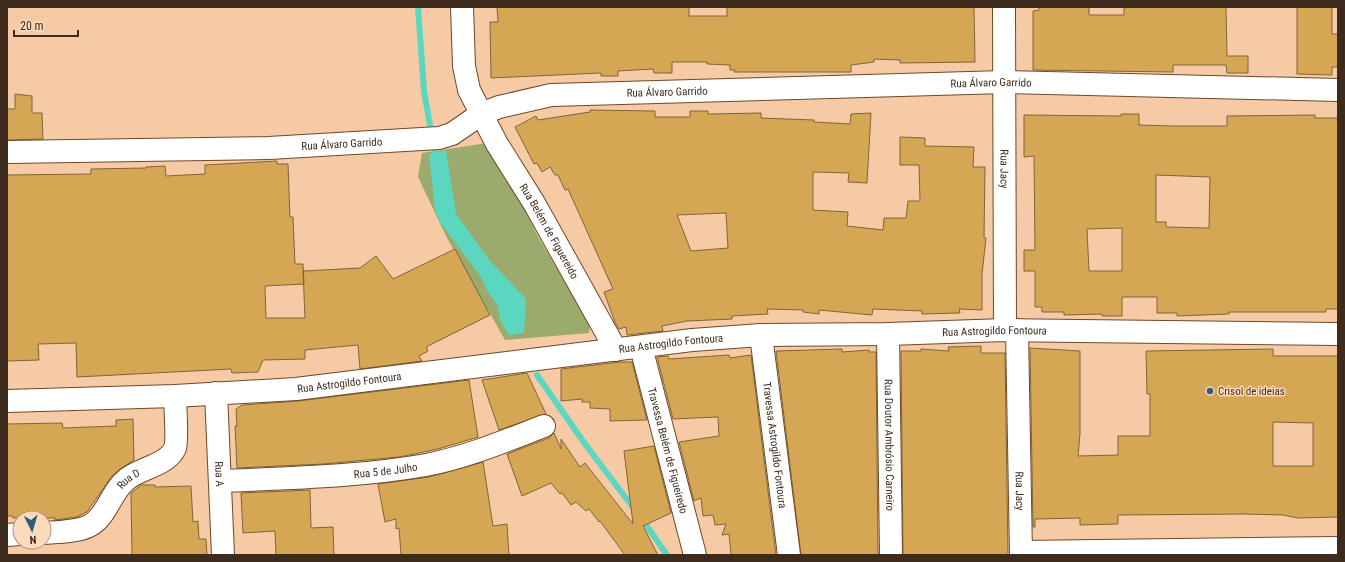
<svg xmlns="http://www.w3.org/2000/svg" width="1345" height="562" font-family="'Roboto Condensed',sans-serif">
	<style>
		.green { fill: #9bab6e }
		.water { fill: #5ad6c1 }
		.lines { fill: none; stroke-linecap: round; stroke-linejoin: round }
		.stream { stroke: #5ad6c1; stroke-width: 6 }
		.building { fill: #d5a754; stroke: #7e6538; fill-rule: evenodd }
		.minor-casing { stroke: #6e4827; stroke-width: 24 }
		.minor { stroke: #fff; stroke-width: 22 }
		.poi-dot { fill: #2f5d7c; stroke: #fedabd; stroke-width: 1.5 }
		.labels { text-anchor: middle; stroke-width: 3; stroke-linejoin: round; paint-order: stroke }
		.street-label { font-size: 11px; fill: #3d2c1e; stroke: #fedabd }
		.poi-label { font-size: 11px; fill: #3d2c1e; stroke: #fedabd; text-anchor: start }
	</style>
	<rect width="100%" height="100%" fill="#f7caa6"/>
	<path class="green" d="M487 143 497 148 537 235 590 324 589 333 505 340 447 238 418 177 422 153Z"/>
	<path class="water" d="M446 150 456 214 490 261 526 299 524 333 509 335 500 320 498 306 488 292 481 277 439 221 435 209 429 154Z"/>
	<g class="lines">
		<path class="stream" d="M418 7 424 91 436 160
			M537 375 585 444 635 510
			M642 519 667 555"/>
	</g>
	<path class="building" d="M497 7H689V16H727V7H974L975 62 900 63V60L874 59V62L851 65V72H734L735 70H730V65L707 64V62H672V73H654L653 69 618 71V76H601V73L491 78 490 22H498Z
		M1039 7H1089V15H1124V7H1226L1227 56H1248V73H1227L1226 65H1173V72L1033 70V11L1039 10Z
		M1297 7H1332V34H1338V67H1332V75L1297 74Z
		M15 94 32 96V113H42L43 139 7 140V109H15Z
		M590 110 655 111V117H690V111H708V114L761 113V118L814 120V122L850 124 851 114 871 113 867 183 848 182 849 173 813 172V210L848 212 847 226 883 230 884 218H906L908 201H920L919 165H900V137L925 138V146L974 147 973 167H985L984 238H986L982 274V310L959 309 960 313 922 314V311L873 309 872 315 819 310V314L803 312V310L767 309 768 314 732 316V319L687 321 662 326 663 331 627 335 626 327 619 329 615 322 604 292 613 289 568 189 565 190 558 175H555L550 167 542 172 537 163 534 164 515 127 536 116 538 120 590 112ZM726 213 728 248 691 251 677 215Z
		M1121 114H1139V125L1174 126H1227V116L1315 115V118H1338V309H1326V312H1229V314L1177 316V313H1157V297H1122V316H1102V314L1064 315V312H1042V307H1035V271H1024V250H1035L1034 156 1024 157V115L1121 116ZM1156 175 1210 177 1209 228 1166 227V222H1156ZM1122 228V271H1089L1087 229Z
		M277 161V164H288L290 217H293L295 264H303L304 284 265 286 266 318H305L303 271 360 268 376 256 393 279 455 249 490 315 426 347 428 351 419 356 422 361 360 369 358 345 305 350V359L263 360 258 372 232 373 231 369 77 377 76 343 38 344 39 360 7 361V175L91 174V169L146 168V167L165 166 166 176 205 174V165Z
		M981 346V353H1005L1008 555H903L901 351H921V349L949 351 948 347Z
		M1030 348 1080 351V434L1078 456 1118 455V436H1150V394H1147L1146 351 1273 349V356H1338V517L1298 518 1283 515 1245 514 1118 515V524L1080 525V518L1035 519V527H1033ZM1273 422 1313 423V466H1273Z
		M842 349V352L869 350V352H876L878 555H801L776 351Z
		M729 355 730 358 751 355 776 555H731L729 534 722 535 726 524 715 525 713 515 703 516 701 498 694 501 679 442 719 436 718 417 673 419 657 357 668 356 669 359Z
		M620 362H632L647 420 610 421V409L590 408V402H582V399L561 401V369Z
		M527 373 546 414 499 430 482 380Z
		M469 380 478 437 438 449 399 457 323 464 237 468 235 426H237L236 409 242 405 298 401Z
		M133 419 134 460 120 469 112 476 87 512 76 517 55 520V518H13V516H7V424L62 423 63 428 116 426V420Z
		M554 433 561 449V439L580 467 585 463 633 524 624 451 654 446 671 513 643 526 658 555H625L600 521 599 522 589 509 586 511 576 502 571 505 562 493 560 494 551 483 522 496 507 454 549 438Z
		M483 462 493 526 507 524 509 555H401L399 528 396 529V519L385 522 378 484 429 477Z
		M141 485H155V487L191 486 193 522 198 521 199 539H206L207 555H132L131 493Z
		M310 490 311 528 333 527 334 555H276L275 531 243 533 241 493Z"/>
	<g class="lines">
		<g class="minor-casing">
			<g id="minor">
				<path id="s1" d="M462 7 464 66 469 90 497 144 534 203 616 350"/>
				<path id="s2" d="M1004 7 1005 330"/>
				<path id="s3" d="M7 152 269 148 439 138 452 134 481 114 499 107 551 95 1004 82 1338 90"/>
				<path id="s4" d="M1017 330 1021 555"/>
				<path id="s5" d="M888 334 891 555"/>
				<path id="s6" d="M761 335 789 555"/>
				<path id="s7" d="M641 347 695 555"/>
				<path id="s8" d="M216 393 223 555"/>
				<path id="s9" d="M7 401 175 396 296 389 692 340 761 335 888 334 1005 330 1338 334"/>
				<path id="s10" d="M221 481C289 478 358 477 426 465 467 457 505 441 544 426"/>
				<path id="s11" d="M44 533C58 532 76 532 89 526 107 517 111 491 127 479 140 468 168 465 175 448 178 440 175 407 175 396"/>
				<path d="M7 535 20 534"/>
				<path d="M1021 552 1338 548"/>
			</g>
		</g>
		<use href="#minor" class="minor"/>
	</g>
	<circle class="poi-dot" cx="1210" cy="391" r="4"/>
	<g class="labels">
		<g class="street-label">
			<text dy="4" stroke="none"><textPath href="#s3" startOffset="994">Rua Álvaro Garrido</textPath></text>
			<text dy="4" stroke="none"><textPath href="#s3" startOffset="670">Rua Álvaro Garrido</textPath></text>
			<text dy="4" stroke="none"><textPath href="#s3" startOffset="335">Rua Álvaro Garrido</textPath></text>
			<text dy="4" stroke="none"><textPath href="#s2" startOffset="162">Rua Jacy</textPath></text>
			<text dy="4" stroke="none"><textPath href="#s1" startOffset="246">Rua Belém de Figuereido</textPath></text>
			<text dy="4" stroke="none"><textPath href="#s9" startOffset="991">Rua Astrogildo Fontoura</textPath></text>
			<text dy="4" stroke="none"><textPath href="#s9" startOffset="667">Rua Astrogildo Fontoura</textPath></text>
			<text dy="4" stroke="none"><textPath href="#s9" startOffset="343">Rua Astrogildo Fontoura</textPath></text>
			<text dy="4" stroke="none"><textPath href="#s6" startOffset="111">Travessa Astrogildo Fontoura</textPath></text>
			<text dy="4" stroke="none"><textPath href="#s5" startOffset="111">Rua Doutor Ambrósio Carneiro</textPath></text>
			<text dy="4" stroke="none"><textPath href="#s7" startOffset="107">Travessa Belém de Figueiredo</textPath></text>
			<text dy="4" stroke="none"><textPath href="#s10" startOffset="165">Rua 5 de Julho</textPath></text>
			<text dy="4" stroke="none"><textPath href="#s8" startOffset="81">Rua A</textPath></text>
			<text dy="4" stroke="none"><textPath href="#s11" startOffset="108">Rua D</textPath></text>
			<text dy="4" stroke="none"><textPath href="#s4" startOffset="161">Rua Jacy</textPath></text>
		</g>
		<g class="poi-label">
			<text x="1218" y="395">Crisol de ideias</text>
		</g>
	</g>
	<rect width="1345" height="562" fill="none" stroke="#3d2c1e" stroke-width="16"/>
	<g transform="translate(32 530) rotate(175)"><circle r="19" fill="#fedabd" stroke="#b1947d"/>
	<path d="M0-3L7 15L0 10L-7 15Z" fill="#2f5d7c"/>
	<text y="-6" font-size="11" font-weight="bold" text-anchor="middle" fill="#3d2c1e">N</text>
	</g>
	<path d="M14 30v6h64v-6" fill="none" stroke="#3d2c1e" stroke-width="2"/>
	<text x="20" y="30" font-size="12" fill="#3d2c1e" stroke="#fedabd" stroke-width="3" paint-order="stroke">20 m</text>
</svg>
